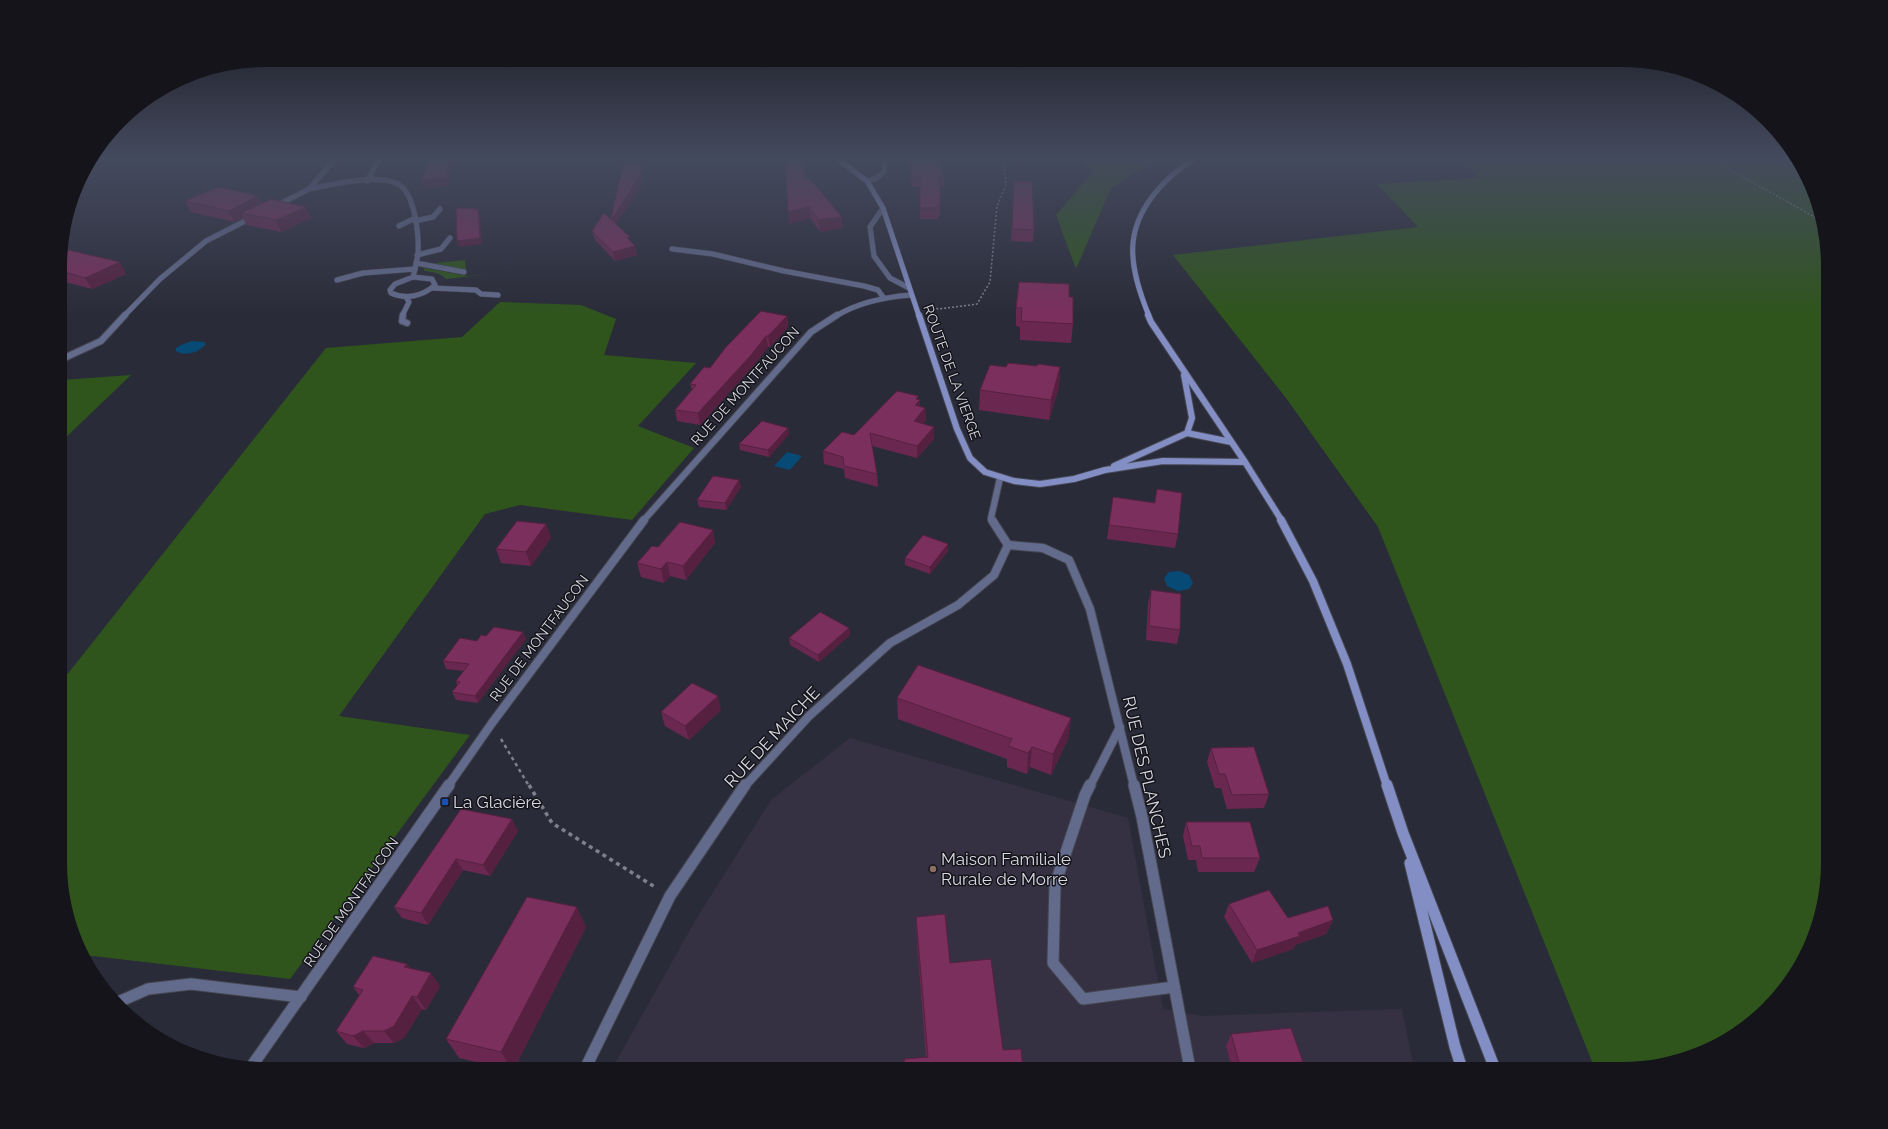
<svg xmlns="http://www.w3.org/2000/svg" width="1888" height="1129" font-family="Raleway,sans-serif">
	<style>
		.education { fill: #363142 }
		.green { fill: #2f551c }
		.water { fill: #064a75 }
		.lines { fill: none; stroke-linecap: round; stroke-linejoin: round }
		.lane-far3-casing { stroke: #464753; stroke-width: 6 }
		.lane-far2-casing { stroke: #464753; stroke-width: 8 }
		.lane-far1-casing { stroke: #464753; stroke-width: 10 }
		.lane-casing { stroke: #464753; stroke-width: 13 }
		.street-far3-casing { stroke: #464753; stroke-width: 6 }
		.street-far2-casing { stroke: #464753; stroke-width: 8 }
		.street-far1-casing { stroke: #464753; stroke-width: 10 }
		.street-casing { stroke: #464753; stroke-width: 13 }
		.secondary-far3-casing { stroke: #464753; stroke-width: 6 }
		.secondary-far2-casing { stroke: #464753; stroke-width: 8 }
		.secondary-far1-casing { stroke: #464753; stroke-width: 10 }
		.secondary-casing { stroke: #464753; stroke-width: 13 }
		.path-far2 { stroke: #7f808b; stroke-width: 1.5; stroke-dasharray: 2 2; stroke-linecap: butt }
		.path-far1 { stroke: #7f808b; stroke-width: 2.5; stroke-dasharray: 3.5 3.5; stroke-linecap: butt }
		.path { stroke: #7f808b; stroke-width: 3.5; stroke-dasharray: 4 4; stroke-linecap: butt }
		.lane-far3 { stroke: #636b8d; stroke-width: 5 }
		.lane-far2 { stroke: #636b8d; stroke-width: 6 }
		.lane-far1 { stroke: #636b8d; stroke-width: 8 }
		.lane { stroke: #636b8d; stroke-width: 11 }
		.street-far3 { stroke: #636b8d; stroke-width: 5 }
		.street-far2 { stroke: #636b8d; stroke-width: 6 }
		.street-far1 { stroke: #636b8d; stroke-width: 8 }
		.street { stroke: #636b8d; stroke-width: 11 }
		.secondary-far3 { stroke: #828ec4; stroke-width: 5 }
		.secondary-far2 { stroke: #828ec4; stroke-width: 6 }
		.secondary-far1 { stroke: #828ec4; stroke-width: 8 }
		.secondary { stroke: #828ec4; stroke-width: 11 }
		.wall { fill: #6a2850 }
		.shaded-wall { fill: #562141 }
		.building { fill: #7b2f5d; stroke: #562141 }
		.transit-dot { fill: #1a4fb4; stroke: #14141a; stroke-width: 1.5 }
		.education-dot { fill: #8d6e63; stroke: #14141a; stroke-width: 1.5 }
		.labels { text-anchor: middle; stroke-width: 3; stroke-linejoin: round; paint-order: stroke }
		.street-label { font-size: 14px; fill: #d8d9e2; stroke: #14141a }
		.near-street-label { font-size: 17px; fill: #d8d9e2; stroke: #14141a }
		.near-poi-label { font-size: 17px; fill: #d8d9e2; stroke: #14141a; text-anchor: start }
	</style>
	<rect width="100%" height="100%" fill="#2a2b38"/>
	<path class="education" d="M850 738 1128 818 1163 1009 1202 1016 1402 1009 1414 1069H612L695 921 771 800Z"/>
	<path class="green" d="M1080 158H1161L1111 188 1076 269 1056 215 1093 172Z
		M1455 158H1797L1817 200 1828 252V876L1821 917 1800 966 1767 1009 1725 1041 1676 1062 1635 1069H1595L1378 527 1286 398 1173 255 1418 227 1377 184 1480 178Z
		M465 260 466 270 435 264 436 263Z
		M424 268 469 276 498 273 446 279C440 272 432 272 424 271Z
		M500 302 581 305 616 319 604 355 696 363 638 426 694 448 632 520 520 505 485 514 339 716 470 735 290 979 84 955 71 929 62 890V681L326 348 462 337Z
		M131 375 62 441V380Z"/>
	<path class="water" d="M192 341 205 342V345C199 352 185 357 176 351V348L181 345Z
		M787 452 802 456 790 470 774 466Z
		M1179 571 1189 575 1193 583 1189 589 1178 591 1167 586 1164 578 1169 572Z"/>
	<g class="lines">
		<g class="lane-far3-casing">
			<path id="lane-far3" d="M367 181 380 158
				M883 208 870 227 874 256 890 278 909 288
				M415 221 433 217 440 209
				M399 226 415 218
				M417 255 441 249 450 238
				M416 263 464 272
				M337 280 363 273 415 269
				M432 288 476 290 481 294 498 295
				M402 316 409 302 406 297"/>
		</g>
		<g class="lane-far2-casing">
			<path id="lane-far2" d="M403 315 402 321 407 323"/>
		</g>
		<g class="lane-far1-casing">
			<path id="lane-far1" d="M1090 786 1120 727"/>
		</g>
		<g class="lane-casing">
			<path id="lane" d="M1090 785 1085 795 1055 885 1053 963 1083 999 1174 987
				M116 1003 148 989 191 984 301 997"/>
		</g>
		<g class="street-far3-casing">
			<path id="street-far3" d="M867 181 875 179 884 172 885 158
				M309 189C331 185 377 173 398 184 415 193 419 235 418 253 417 261 415 269 413 277
				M274 207 309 189 336 158
				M672 249 713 254 784 271 864 286 878 290 883 297
				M413 277 432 279 435 285C423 296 406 300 391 293L390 290 395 284Z
				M124 316 160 279 206 241 253 217
				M836 316C859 302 884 297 911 295"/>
		</g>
		<g class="street-far2-casing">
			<path id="street-far2" d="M62 359 101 341 125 315
				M643 521 811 332 837 315
				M993 521 991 518 1000 478"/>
		</g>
		<g class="street-far1-casing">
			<path id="street-far1" d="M992 520 1008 545
				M1008 545 1043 548 1069 560 1090 609 1134 786
				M448 786 492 723 644 520
				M745 786 809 716 890 643 958 605 994 575 1008 545"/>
		</g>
		<g class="street-casing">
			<path id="street" d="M1134 785 1142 817 1190 1069
				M251 1067 449 785
				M585 1069 670 896 745 785"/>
		</g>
		<g class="secondary-far3-casing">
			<path id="secondary-far3" d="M836 158 867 181 883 208 919 316
				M1149 316C1127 262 1122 224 1167 180 1175 171 1186 165 1196 158"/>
		</g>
		<g class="secondary-far2-casing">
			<path id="secondary-far2" d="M919 315 957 429 970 458 985 472 1014 481 1040 484 1074 479 1105 470 1163 461 1245 462
				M1148 315 1151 322 1245 462 1282 521
				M1184 375 1192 418 1187 433
				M1114 466 1187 433 1231 442"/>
		</g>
		<g class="secondary-far1-casing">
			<path id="secondary-far1" d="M1281 520 1313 581 1347 664 1387 786"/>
		</g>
		<g class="secondary-casing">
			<path id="secondary" d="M1387 785 1403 833 1495 1069
				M1410 863 1455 1047 1462 1069"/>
		</g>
		<path class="path-far2" d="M1710 158C1746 180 1784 199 1821 221
			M933 306 938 309 977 304 990 282 997 206 1006 185 1004 167 1007 158"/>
		<path class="path-far1" d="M501 739 529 786"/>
		<path class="path" d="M529 785 552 823 655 887"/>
		<use href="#lane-far3" class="lane-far3"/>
		<use href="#lane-far2" class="lane-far2"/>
		<use href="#lane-far1" class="lane-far1"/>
		<use href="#lane" class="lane"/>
		<use href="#street-far3" class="street-far3"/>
		<use href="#street-far2" class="street-far2"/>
		<use href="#street-far1" class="street-far1"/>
		<use href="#street" class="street"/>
		<use href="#secondary-far3" class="secondary-far3"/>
		<use href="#secondary-far2" class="secondary-far2"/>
		<use href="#secondary-far1" class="secondary-far1"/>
		<use href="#secondary" class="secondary"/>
	</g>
	<path class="wall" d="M909 158 944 176V186H940V216H938V219H920V187H912L910 168Z
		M642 163 643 171 642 184 616 224 635 246 637 255 615 261 595 240 592 231 611 219V218Z
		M805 179 843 228 820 232 810 218 789 224Z
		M1014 181 1034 230 1033 242 1011 241Z
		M185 201 262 203 306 207 311 218 281 232 246 225 243 218 234 222 191 212Z
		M62 250 126 274 92 289 62 281Z
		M1069 297 1073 324 1071 343 1020 340V327L1016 326V308Z
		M787 316 788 327 770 347H768L754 365 700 425 677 421 675 410 692 390 690 384 710 368Z
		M1037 366 1060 367 1059 387 1049 420 979 410 980 390 1006 367Z
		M918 396V400H920V406L925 408 926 420 923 423 934 439 917 458 872 446 877 474 878 487 845 478 844 469 824 464 823 451 854 435Z
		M788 428 789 434 769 457 740 450 739 444Z
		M741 487 726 510 699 507 697 500Z
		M1157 489 1178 534 1175 548 1107 539 1113 497 1154 503Z
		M546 524 551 538 531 566 501 563 496 549Z
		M713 530 715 543 686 580 670 576 664 583 641 577 637 563 658 547Z
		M948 544V551L930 574 905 565V558Z
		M1151 590 1180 630 1177 644 1146 640 1148 604Z
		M849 628 850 635 819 662 790 645 789 638Z
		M486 636 526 639 478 703 456 700 452 692 457 685 456 681 464 671 446 669 443 661 477 641Z
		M897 698 1071 718 1068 739 1051 775 1030 767 1027 774 1007 767V759L898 719Z
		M721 710 689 740 665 726 661 712Z
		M1211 748 1269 794 1264 808 1227 809 1221 788H1215L1207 762Z
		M461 809 518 831 490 876 463 870 428 925 402 918 394 907Z
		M1186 822 1260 858 1254 872H1198L1196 860H1188L1183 836Z
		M1229 904 1288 918 1333 920 1326 934 1295 945 1293 949 1252 963 1224 917Z
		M916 917 950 963 1003 1050 926 1057 917 943Z
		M586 927 514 1069H506L459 1058 446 1039Z
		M407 964 410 968 440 986 426 1010 422 1009 404 1038 394 1043H374L364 1048 347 1044 336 1031 359 995 353 987Z
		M1231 1034 1303 1062 1299 1069H1232L1226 1046Z"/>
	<path class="shaded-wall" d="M451 158H456L448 186 424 188 421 180Z
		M642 163 643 171 642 184 614 227 612 219Z
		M258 196 264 207 241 213 243 218 234 222 229 211Z
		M306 207 311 218 281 232 276 220Z
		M809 207 810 218 789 224 788 212Z
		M478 209 480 215 482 244 459 247 457 241Z
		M842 217 843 228 820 232 819 220Z
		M635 246 637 255 615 261 613 252Z
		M120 262 126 274 92 289 85 278Z
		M787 316 788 327 770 347 768 336Z
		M766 336 768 347 754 365 700 425 698 413Z
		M1060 367 1059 387 1049 420 1051 400Z
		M918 396V402L920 400V412L916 418V399Z
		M925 408 926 420 914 433V421Z
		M934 427V439L917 458V446Z
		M788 428 789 434 769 457 768 450Z
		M739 480 741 487 726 510 725 503Z
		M546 524 551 538 531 566 526 552Z
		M713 530 715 543 686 580 683 566Z
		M948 544V551L930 574V567Z
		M667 562 670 576 664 583 661 569Z
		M849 628 850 635 819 662 818 655Z
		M523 632 526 639 478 703 475 696Z
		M718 696 721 710 689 740 685 726Z
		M1071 718 1068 739 1051 775 1053 754Z
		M1032 747 1030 767 1027 774 1028 753Z
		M512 819 518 831 490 876 483 865Z
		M456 859 463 870 428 925 421 913Z
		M577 907 586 927 514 1069H512L501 1052Z
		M1333 920 1326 934 1295 945 1293 949 1252 963 1257 950 1298 933Z
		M407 964 416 977 404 967Z
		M431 973 440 986 426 1010 417 997Z
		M412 996 422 1009 404 1038 394 1043 384 1031Z
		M363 1031 374 1043 364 1048 353 1036Z"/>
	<path class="building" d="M431 158H451L446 178 421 180Z
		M785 158H802L805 179H810L842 217 819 220 809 207 788 212Z
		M909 158H935L944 176H940V205H938V208H920V176L912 177Z
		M642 163 640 176 612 219 611 218 623 164Z
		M1014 181H1032L1034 230 1012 229Z
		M218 187 258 196 229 211 185 201Z
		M271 199 306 207 276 220 241 213Z
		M456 208 478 209 480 238 457 241Z
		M604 213 630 237 627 238 635 246 613 252 592 231Z
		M64 249 120 262 85 278 62 271V250Z
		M1019 282 1069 284V297H1073V324L1021 321 1022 308H1016Z
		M761 311 787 316 768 336H766L752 354 698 413 675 410 696 385 690 384 704 367 710 368 726 347Z
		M1008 363 1037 366 1038 364 1060 367 1051 400 980 390 990 365 1006 367Z
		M897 391 918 396 916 399 920 400 915 405 925 408 914 421 934 427 917 446 870 433 877 474 844 466 843 457 823 451 842 432 854 435Z
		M762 421 788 428 768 450 739 444Z
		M713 476 739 480 725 503 697 500Z
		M1157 489 1182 493 1178 534 1109 525 1113 497 1155 503Z
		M517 521 546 524 526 552 496 549Z
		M680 522 713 530 683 566 667 562 661 569 637 563 652 546 658 547Z
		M923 535 948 544 930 567 905 558Z
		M1151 590 1181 594 1180 630 1149 626Z
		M820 612 849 628 818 655 789 638Z
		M494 627 523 632 475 696 452 692 460 682 456 681 469 664 443 661 460 638 477 641 481 635 486 636Z
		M918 665 1071 718 1053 754 1032 747 1028 753 1008 746 1012 739 897 698Z
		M692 683 718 696 685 726 661 712Z
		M1254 747 1269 794 1232 795 1225 774H1219L1211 748Z
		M461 809 512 819 483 865 456 859 421 913 394 907Z
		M1186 822H1250L1260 858H1202L1200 846H1192Z
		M1269 890 1288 918 1328 906 1333 920 1298 933 1300 936 1257 950 1229 904Z
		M527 897 577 907 501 1052 446 1039Z
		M945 914 950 963 991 959 1003 1050 1021 1049 1023 1069H905L904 1059 928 1057 916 917Z
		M373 956 407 964 404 967 431 973 417 997 412 996 394 1026 384 1031H363L353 1036 336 1031 363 990 353 987Z
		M1291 1028 1303 1062 1288 1063 1290 1069H1241L1231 1034Z"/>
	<linearGradient id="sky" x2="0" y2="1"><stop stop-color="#17181f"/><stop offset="0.5" stop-color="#444a5e"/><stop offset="1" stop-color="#444a5e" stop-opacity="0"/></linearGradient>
	<rect width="1888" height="316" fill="url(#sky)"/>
	<rect class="transit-dot" x="441" y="798" width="8" height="8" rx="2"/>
	<circle class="education-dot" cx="933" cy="869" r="4"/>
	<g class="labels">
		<g class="street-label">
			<text transform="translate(952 372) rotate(70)" y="5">ROUTE DE LA VIERGE</text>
			<text transform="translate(745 386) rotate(-48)" y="5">RUE DE MONTFAUCON</text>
			<text transform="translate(539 638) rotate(-53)" y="5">RUE DE MONTFAUCON</text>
			<text transform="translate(351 902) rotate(-55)" y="5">RUE DE MONTFAUCON</text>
		</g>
		<g class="near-street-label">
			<text transform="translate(772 737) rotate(-47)" y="6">RUE DE MAICHE</text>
			<text transform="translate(1147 777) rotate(77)" y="6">RUE DES PLANCHES</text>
		</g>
		<g class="near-poi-label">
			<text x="453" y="808">La Glacière</text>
			<text x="941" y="865">Maison Familiale<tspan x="941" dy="20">Rurale de Morre</tspan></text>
		</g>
	</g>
	<path d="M0 0H1888V1129H0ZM266 67H1622A199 199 0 0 1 1821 266V863A199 199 0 0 1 1622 1062H266A199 199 0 0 1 67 863V266A199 199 0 0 1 266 67Z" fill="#14141a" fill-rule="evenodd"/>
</svg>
